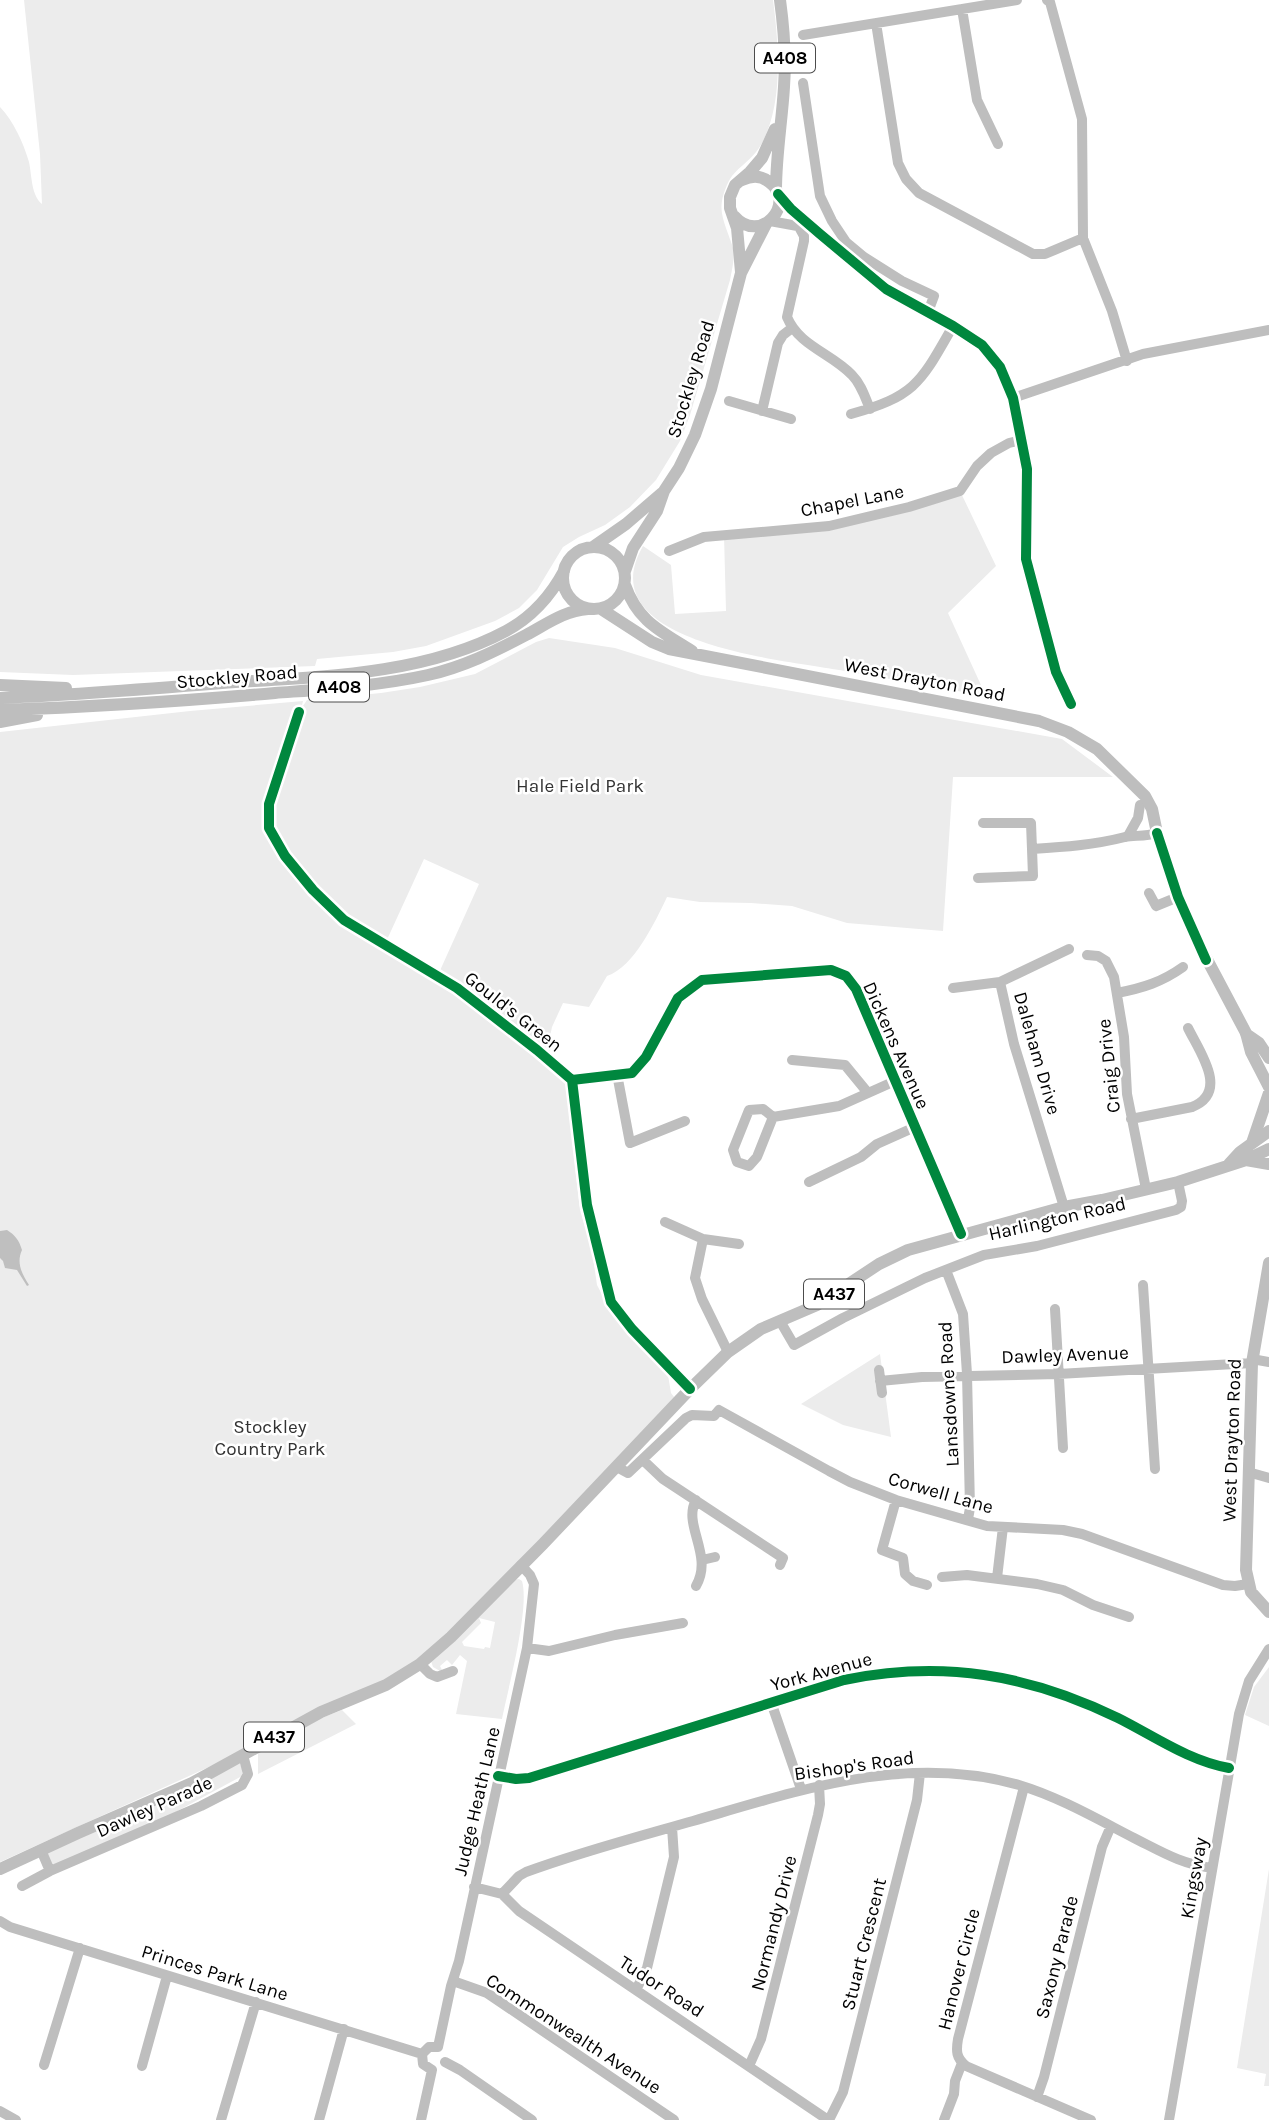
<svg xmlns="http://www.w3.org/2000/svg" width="1269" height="2120" font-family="Karla,sans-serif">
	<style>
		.green { fill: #ececec; fill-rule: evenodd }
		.water { fill: #bfbfbf }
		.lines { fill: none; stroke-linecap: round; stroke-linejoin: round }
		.minor { stroke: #bebebe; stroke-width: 10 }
		.major { stroke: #bebebe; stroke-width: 12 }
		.cycleway-casing { stroke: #fff; stroke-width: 15 }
		.cycleway { stroke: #00873e; stroke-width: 10 }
		.labels { text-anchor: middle; stroke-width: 5; stroke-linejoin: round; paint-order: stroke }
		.shield { fill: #fff; stroke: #4c4c4c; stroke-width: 2 }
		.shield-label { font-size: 18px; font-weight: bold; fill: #000 }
		.street-label { font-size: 19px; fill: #000; stroke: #fff }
		.park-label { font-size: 19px; fill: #333; stroke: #fff }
	</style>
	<rect width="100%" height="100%" fill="#fff"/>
	<path class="green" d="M24 0H773C779 45 784 108 759 148 751 160 740 166 732 176 728 181 723 194 722 201 719 216 729 234 733 248 735 259 732 269 730 280L690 415 680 441 656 480 630 507 605 525 579 537 563 547 537 590 519 608 495 621 426 646 393 652 317 659 315 666 73 675 0 672V107C14 122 23 142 29 162 32 176 31 195 42 204L40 154Z
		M960 491 996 566 948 613 986 696C937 687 888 679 839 670 784 660 587 643 643 546L671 565 675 614 726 611 724 535 829 526Z
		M549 638 615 648 701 675 1062 739 1113 777H953L943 931 847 923 792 906 751 903 700 902 667 897C655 922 634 967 607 976L589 1007 563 1003 552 1027 549 1041 550 1054 565 1077 580 1210 592 1250 597 1285 609 1308 668 1375 671 1393 678 1402 420 1664 244 1751 0 1862V732L190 711 303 701 301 709 307 700 381 693 420 687 475 674 536 642ZM424 859 479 884 438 975 385 944Z
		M880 1354 891 1437 843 1425 801 1404Z
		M519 1579 522 1581C530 1608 508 1689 502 1719L456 1714 467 1661 460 1655 452 1665 447 1660 440 1666 442 1670 440 1671 433 1667 431 1661 513 1580ZM479 1618 495 1622 490 1648 485 1647 484 1649 464 1646 462 1642 481 1623Z
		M1269 1667V1726L1245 1715 1254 1687Z
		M342 1710 356 1724 258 1774V1750L304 1725Z
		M239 1762 243 1770 242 1776 133 1835 50 1871 41 1850Z
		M1269 1869V2086H1264L1266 2074 1237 2068Z"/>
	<path class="water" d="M7 1230C15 1235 19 1240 22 1250 16 1263 22 1274 29 1285L27 1286 17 1270 5 1268 3 1261 0 1258V1231Z"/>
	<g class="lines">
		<path class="minor" d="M1047 0 1050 2 1082 119 1083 238 1112 311 1127 361
			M962 9 977 100 998 144
			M876 23 898 163 906 179 919 193 1033 254H1045L1083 238
			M803 35 1017 0
			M803 83 820 196 832 221 846 242 864 257 902 281 934 296 928 312
			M778 195 791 209 820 234 886 289 953 326 982 345 1000 367 1013 398 1027 469 1026 559 1056 672 1071 704
			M770 221 803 227
			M798 225 804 236V241L787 317C799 346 831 353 852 375 861 384 865 397 870 409
			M1013 398 1143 354 1269 330
			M729 401 791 419
			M762 411 778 343 783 335 792 328
			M851 414C916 396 921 382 953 326
			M669 551 704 537 829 526 909 507 960 491 977 466 991 453 1009 443 1022 440
			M299 712 269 804V828L285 856 313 890 344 920 457 988 537 1050 572 1080 587 1205 611 1302 632 1329 690 1389
			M983 823H1031L1032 849
			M1128 836 1138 818 1140 805
			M978 878 1033 876 1032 849C1064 847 1094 845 1125 837 1134 835 1145 837 1157 833
			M1149 893 1156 906 1178 897
			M1087 955 1098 956 1106 961 1114 977 1124 1037 1127 1094 1146 1189
			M953 988 1000 982
			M1117 993C1143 988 1162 982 1183 967
			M792 1060 845 1065 868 1093
			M617 1074 630 1143 685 1121
			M572 1080 632 1073 646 1057 678 998 702 980 831 970 846 976 856 989 961 1234
			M773 1117 757 1157 749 1166 737 1162 733 1150 749 1110 763 1109 773 1117 839 1106 895 1081
			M1131 1119 1192 1107C1230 1092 1199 1051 1188 1028
			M809 1182 861 1157 877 1144 915 1127
			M1064 1207 1014 1044 1000 982 1069 949
			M665 1222 703 1239 695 1278 702 1299 728 1352
			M703 1239 739 1244
			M946 1270 963 1314 967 1374 970 1508 968 1519
			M1143 1285 1155 1469
			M1055 1309 1063 1448
			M780 1321 794 1345 843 1318 925 1278 984 1255 1037 1246 1176 1210 1181 1207 1182 1201 1178 1182
			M1252 1359 1269 1362
			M879 1370 882 1393
			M880 1381 922 1377 1058 1374 1252 1363
			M643 1460 663 1479 783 1558 780 1565
			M617 1467 628 1473 686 1418 692 1415 714 1416 719 1410 829 1471 850 1482 896 1500 987 1526 1063 1530 1082 1534 1223 1585 1235 1586 1248 1584
			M1248 1472 1269 1478
			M696 1500C682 1525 714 1555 696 1586
			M896 1500 882 1550 903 1558 905 1574 913 1581 927 1585
			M702 1560 715 1557
			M942 1577 967 1575 1037 1584 1063 1590 1093 1605 1129 1617
			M997 1578 1003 1527
			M527 1648 549 1651 615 1635 683 1623
			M420 1664 430 1674 437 1677 453 1671
			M771 1702 801 1789
			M498 1776 516 1779 529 1778 844 1680C942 1660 1028 1674 1118 1718 1154 1736 1189 1761 1229 1768
			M1024 1787 958 2039C956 2051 956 2058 966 2066L1091 2120
			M41 1850 50 1871
			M22 1886 50 1871 201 1806 242 1785 248 1774 243 1755
			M474 1887 502 1894 519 1911 828 2120
			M502 1894 519 1876 526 1872C580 1852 637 1837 693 1821 800 1790 907 1753 1019 1785 1059 1797 1097 1819 1134 1838 1162 1852 1181 1864 1212 1868
			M0 1921 10 1927 422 2054
			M453 1981 487 1993 674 2120
			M636 1990 647 1968 674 1857 672 1827
			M438 2047 451 1986 459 1961 527 1648 534 1584 530 1575 521 1565
			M445 2062 460 2070 532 2120
			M44 2065 80 1948
			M142 2066 167 1976
			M749 2066 761 2039 818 1815 820 1804 819 1785
			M432 2070 423 2064 422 2054 429 2047H438
			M1037 2097 1044 2077 1102 1847 1111 1826
			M0 2111 16 2120
			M221 2120 256 2002
			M319 2120 344 2029
			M421 2120 432 2070
			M829 2120 843 2092 917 1800 920 1773
			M944 2120 954 2094 955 2081 962 2063
			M1169 2120 1239 1714 1249 1681 1269 1649"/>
		<path class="major" d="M776 190C776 155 782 121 784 87 786 58 784 29 780 0
			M734 216C760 246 798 203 769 182 761 175 751 176 742 180
			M741 272 737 228 730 208V197L735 185 750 172 762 158 775 129
			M563 578a31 31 0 1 1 62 0a31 31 0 1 1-62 0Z
			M593 547 626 524 662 493
			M625 571 633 548 657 511 664 491 679 468 695 435 711 389 741 273 766 224
			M625 585C638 622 661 631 692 651
			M601 609 652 642 669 649 1039 721 1068 732 1097 749 1145 796 1152 809 1157 833 1178 897 1192 931 1246 1033 1251 1052 1269 1087
			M0 685 66 688
			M0 698C74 695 148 689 222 683 315 677 422 676 506 631 532 617 550 597 564 571
			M0 710C92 707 184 701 275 693 326 689 378 686 428 675 463 667 494 652 526 635 547 624 563 611 588 609
			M0 722 37 715
			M1246 1034 1259 1043 1269 1058
			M1252 1143 1269 1093
			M1246 1160 1269 1164
			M1229 1164 1240 1152 1269 1131
			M1269 1263 1252 1363 1246 1570 1251 1592 1269 1612
			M0 1869 78 1833 192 1783 321 1712 386 1685 420 1664 451 1637 543 1544 690 1389 728 1352 761 1329 817 1305 879 1264 908 1250 1064 1207 1102 1200 1178 1182 1246 1160 1269 1149"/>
		<g class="cycleway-casing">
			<path id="cycleway" d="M778 194 791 209 820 234 886 289 953 326 982 345 1000 367 1013 398 1027 469 1026 559 1056 672 1071 704
				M299 712 269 804V828L285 856 313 890 344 920 457 988 537 1050 572 1080 587 1205 611 1302 632 1329 690 1389
				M1157 833 1178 897 1206 960
				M572 1080 632 1073 646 1057 678 998 702 980 831 970 846 976 856 989 961 1234
				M498 1776 516 1779 529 1778 844 1680C942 1660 1028 1674 1118 1718 1154 1736 1189 1761 1229 1768"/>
		</g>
		<use href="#cycleway" class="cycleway"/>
	</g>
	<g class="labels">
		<g class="shield">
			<rect x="755" y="43.5" width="60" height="29" rx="5"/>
			<rect x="309" y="672.5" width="60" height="29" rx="5"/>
			<rect x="804" y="1279.5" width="60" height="29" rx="5"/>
			<rect x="244" y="1722.5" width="60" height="29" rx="5"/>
		</g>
		<g class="shield-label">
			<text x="785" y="64">A408</text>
			<text x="339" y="693">A408</text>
			<text x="834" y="1300">A437</text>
			<text x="274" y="1743">A437</text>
		</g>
		<g class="street-label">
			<text transform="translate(690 379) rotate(-73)" y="7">Stockley Road</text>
			<text transform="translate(852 500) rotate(-11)" y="7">Chapel Lane</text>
			<text transform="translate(237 676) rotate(-5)" y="7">Stockley Road</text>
			<text transform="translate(925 679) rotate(11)" y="7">West Drayton Road</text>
			<text transform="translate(514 1011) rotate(38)" y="7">Gould's Green</text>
			<text transform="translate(897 1045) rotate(66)" y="7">Dickens Avenue</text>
			<text transform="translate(1038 1053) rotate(74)" y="7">Daleham Drive</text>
			<text transform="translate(1108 1066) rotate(-96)" y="7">Craig Drive</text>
			<text transform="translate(1057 1218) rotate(-13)" y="7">Harlington Road</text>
			<text transform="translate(1065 1354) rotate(-2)" y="7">Dawley Avenue</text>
			<text transform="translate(948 1394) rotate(-93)" y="7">Lansdowne Road</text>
			<text transform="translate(1231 1440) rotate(-88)" y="7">West Drayton Road</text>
			<text transform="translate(941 1492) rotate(16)" y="7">Corwell Lane</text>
			<text transform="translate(821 1671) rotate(-15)" y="7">York Avenue</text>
			<text transform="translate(854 1765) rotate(-8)" y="7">Bishop's Road</text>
			<text transform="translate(476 1801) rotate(-77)" y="7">Judge Heath Lane</text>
			<text transform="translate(154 1806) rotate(-24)" y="7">Dawley Parade</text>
			<text transform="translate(1193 1878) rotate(-80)" y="7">Kingsway</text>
			<text transform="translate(773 1923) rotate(-76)" y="7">Normandy Drive</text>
			<text transform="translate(863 1944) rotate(-76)" y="7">Stuart Crescent</text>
			<text transform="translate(1056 1957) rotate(-76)" y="7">Saxony Parade</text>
			<text transform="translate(958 1969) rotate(-76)" y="7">Hanover Circle</text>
			<text transform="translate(215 1972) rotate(17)" y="7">Princes Park Lane</text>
			<text transform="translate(662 1986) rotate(33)" y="7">Tudor Road</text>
			<text transform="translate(574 2033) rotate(33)" y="7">Commonwealth Avenue</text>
		</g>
		<g class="park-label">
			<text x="580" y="792">Hale Field Park</text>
			<text x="270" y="1433">Stockley<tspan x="270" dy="22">Country Park</tspan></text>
		</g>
	</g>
</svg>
